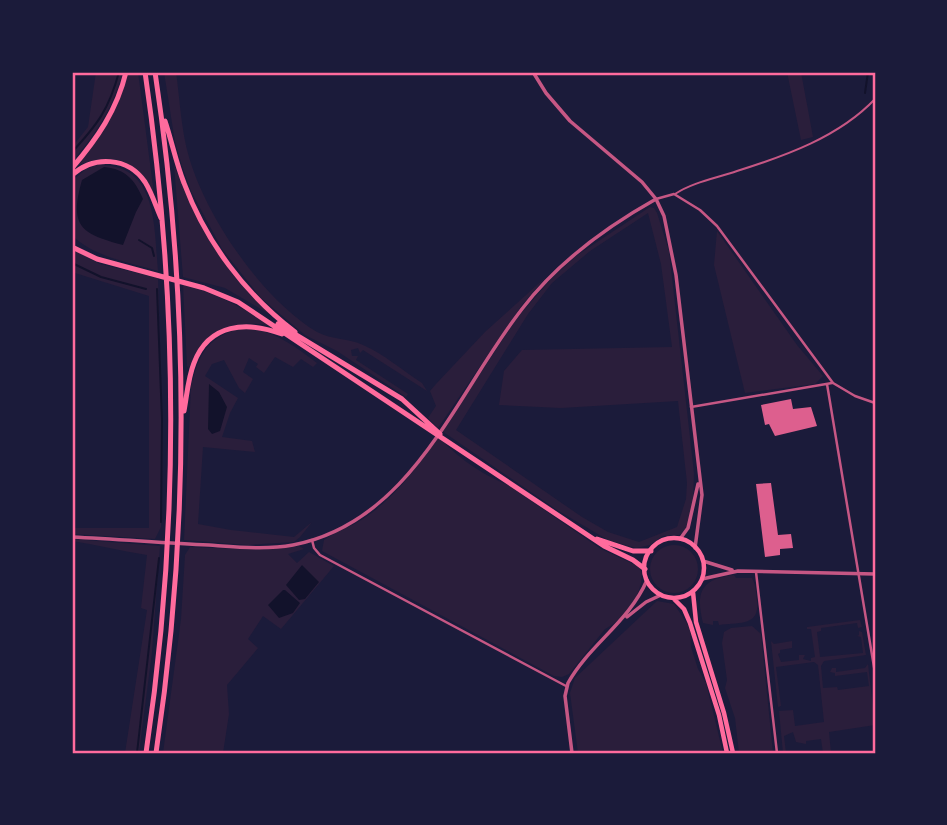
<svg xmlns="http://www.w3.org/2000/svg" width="947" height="825" font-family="'Space Grotesk',sans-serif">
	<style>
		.green { fill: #2a1e3b; fill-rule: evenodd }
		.water { fill: #12122b }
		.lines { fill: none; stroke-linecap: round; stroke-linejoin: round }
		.stream { stroke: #12122b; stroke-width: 2 }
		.building { fill: #dd5f8e }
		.service { stroke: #c65784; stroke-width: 2 }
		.minor { stroke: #c65784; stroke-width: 2.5 }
		.tertiary { stroke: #c65784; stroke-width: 3.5 }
		.primary { stroke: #ff6b9d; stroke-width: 4.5 }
		.motorway { stroke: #ff6b9d; stroke-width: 5 }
		.neatline { fill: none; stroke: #ff6b9d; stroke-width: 2.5 }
	</style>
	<rect width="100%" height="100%" fill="#1b1b3a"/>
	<path class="green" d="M96 72H123C112 110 97 132 72 162V147L88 127Z
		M128 72H138L154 194C137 158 111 152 76 166 101 137 119 109 128 72Z
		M164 72H176C180 100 181 130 189 157 206 217 263 300 317 332 332 340 349 338 363 345 384 354 403 371 422 383L427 391 363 350 360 353 358 348 351 350 352 356H358L356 360 408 394 406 397 337 351 305 335 261 298 222 249 191 191 182 166 175 142Z
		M787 72H801L813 137 801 140Z
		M97 165C158 163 154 226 158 271 129 262 93 257 72 235V181L86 169Z
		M174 165C197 221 228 272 271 315L225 288 183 277Z
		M650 207 654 208 657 213 669 251 694 473 693 502 685 532 679 535 663 536 650 545 636 548 608 540 557 510 442 431 517 318 551 279 576 256ZM648 213 661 264 672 347 522 350 504 371 499 405 561 408 678 401 687 483 686 499 677 527 639 542 608 532 582 517 456 430 528 314 552 283 590 251Z
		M717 231 797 345 823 376 815 384 745 393 714 265Z
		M72 249 100 264 158 278 163 443 161 527 155 539 72 534V528H149V296L75 273 72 271Z
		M546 277 522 305 438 428 428 418 436 406 430 391 436 384 485 332Z
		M183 285C215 293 241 306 268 325 241 321 216 325 199 348 194 354 192 362 189 368L187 366Z
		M242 328C273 329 293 345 317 363L313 367 301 359 293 367 275 357 264 373 256 367 258 364 249 358 243 372 253 379 245 393 239 388 224 360 212 364 205 376 238 398 230 413 222 437 252 441 255 452 203 447 198 524 231 530 294 537 312 522 300 537 294 542 248 545 184 540 191 386C199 353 208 337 242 328Z
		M437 438C446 443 451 450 459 456 473 468 491 478 508 485L601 549 640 567C648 589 624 620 605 629L569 674 562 677 554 676 322 551 324 540C335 532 347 528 358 522 393 501 415 470 437 438Z
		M72 539 160 546 152 652 139 753H125L147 610 141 608 147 555C122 551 97 545 72 541Z
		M650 569a24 24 0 1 1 48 0a24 24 0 1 1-48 0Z
		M299 546 304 549 288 554 297 563 309 552 334 566 281 629 263 616 248 639 258 648 227 685 229 714 223 753H163L181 619 185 555 190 547 263 550Z
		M734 575 736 578H752C756 585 756 593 757 601 760 627 738 622 719 625L718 621H713V625L703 623C695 591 702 579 734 575Z
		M657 601 674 604 690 628 691 647 698 669 706 683 723 753H578L570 693 575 678Z
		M860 620 862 627 858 628 857 623 821 628V631L817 632 820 657 863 653 861 637 857 636 859 635V631L862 632 866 655 824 661 821 666 823 688 837 687 838 690 869 686 867 672 835 676V673L830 672 832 668H836V672L865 668 868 664 875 725 829 732 831 753H823L821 739 806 741V744L796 742 793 732 784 736 786 753H783L779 711 793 710 795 726 824 722 818 665 814 662 776 667 781 706 778 707 771 641 774 644 792 641V648L780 650V653L778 654 781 662 799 660V655H805L803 659 811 661V658L815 657 811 629H807V627Z
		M752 626 761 634 773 753H739L735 718 725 688 727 680 722 643 724 632 731 628Z"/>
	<path class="water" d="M104 167C126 169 135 180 143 199L136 212 123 245C80 234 69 226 82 180Z
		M209 384 219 392 227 407 220 431 212 434 208 429Z
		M302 565 319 582 305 599 299 600 286 585Z
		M283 590H285L300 603 293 613 279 618 268 605Z"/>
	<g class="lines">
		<path class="stream" d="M865 93 868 72
			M72 152C98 124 109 109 119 72
			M139 240 152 248 154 256
			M72 263 101 277 146 289
			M157 289 162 420 161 522
			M137 753 159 558"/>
	</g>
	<path class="building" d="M791 399 793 409 811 407 817 426 775 436 769 424 765 425 761 405Z
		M771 483 778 535 791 534 793 548 780 549V555L765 557 756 484Z"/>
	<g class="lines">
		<path class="service" d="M675 194C693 182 717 178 737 171 785 156 839 137 875 99"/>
		<path class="minor" d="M656 199 674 194 700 210 717 226 833 383 855 396 875 403
			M827 384 875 673
			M691 407 832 383
			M312 540 314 548 320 555 566 686
			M756 572 777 753"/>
		<path class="tertiary" d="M533 72 546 93 570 121 642 182 656 199 664 216 676 275 702 495 695 548
			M72 537C118 539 163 543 209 545 237 547 266 550 293 545 412 522 455 395 522 309 557 263 606 227 656 199
			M680 539 688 528 698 484
			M703 561 732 570
			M702 579 738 571 875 574
			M627 617 646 602 661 595
			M572 753 565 696 568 683C589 645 629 622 647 580"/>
		<path class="primary" d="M644 568a30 30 0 1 1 60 0a30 30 0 1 1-60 0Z
			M693 592 696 622 724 713 733 753
			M674 599 684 609 690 623 719 715 727 753"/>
		<path class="motorway" d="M145 72C178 298 180 527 146 753
			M155 72C189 298 190 527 156 753
			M165 121C172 142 176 163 184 183 206 242 245 294 295 332
			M72 168C97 139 117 110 126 72
			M72 175C94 155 128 157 145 182 152 193 156 207 161 218
			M72 247 97 259 204 288 238 302 604 546 633 560 645 569
			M278 324 402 399 440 434
			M184 411C187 395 188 378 194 363 209 323 247 321 282 334
			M597 539 633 551H651"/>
	</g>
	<rect width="947" height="825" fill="none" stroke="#1b1b3a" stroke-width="147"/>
	<rect x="74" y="74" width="800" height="678" class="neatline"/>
</svg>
